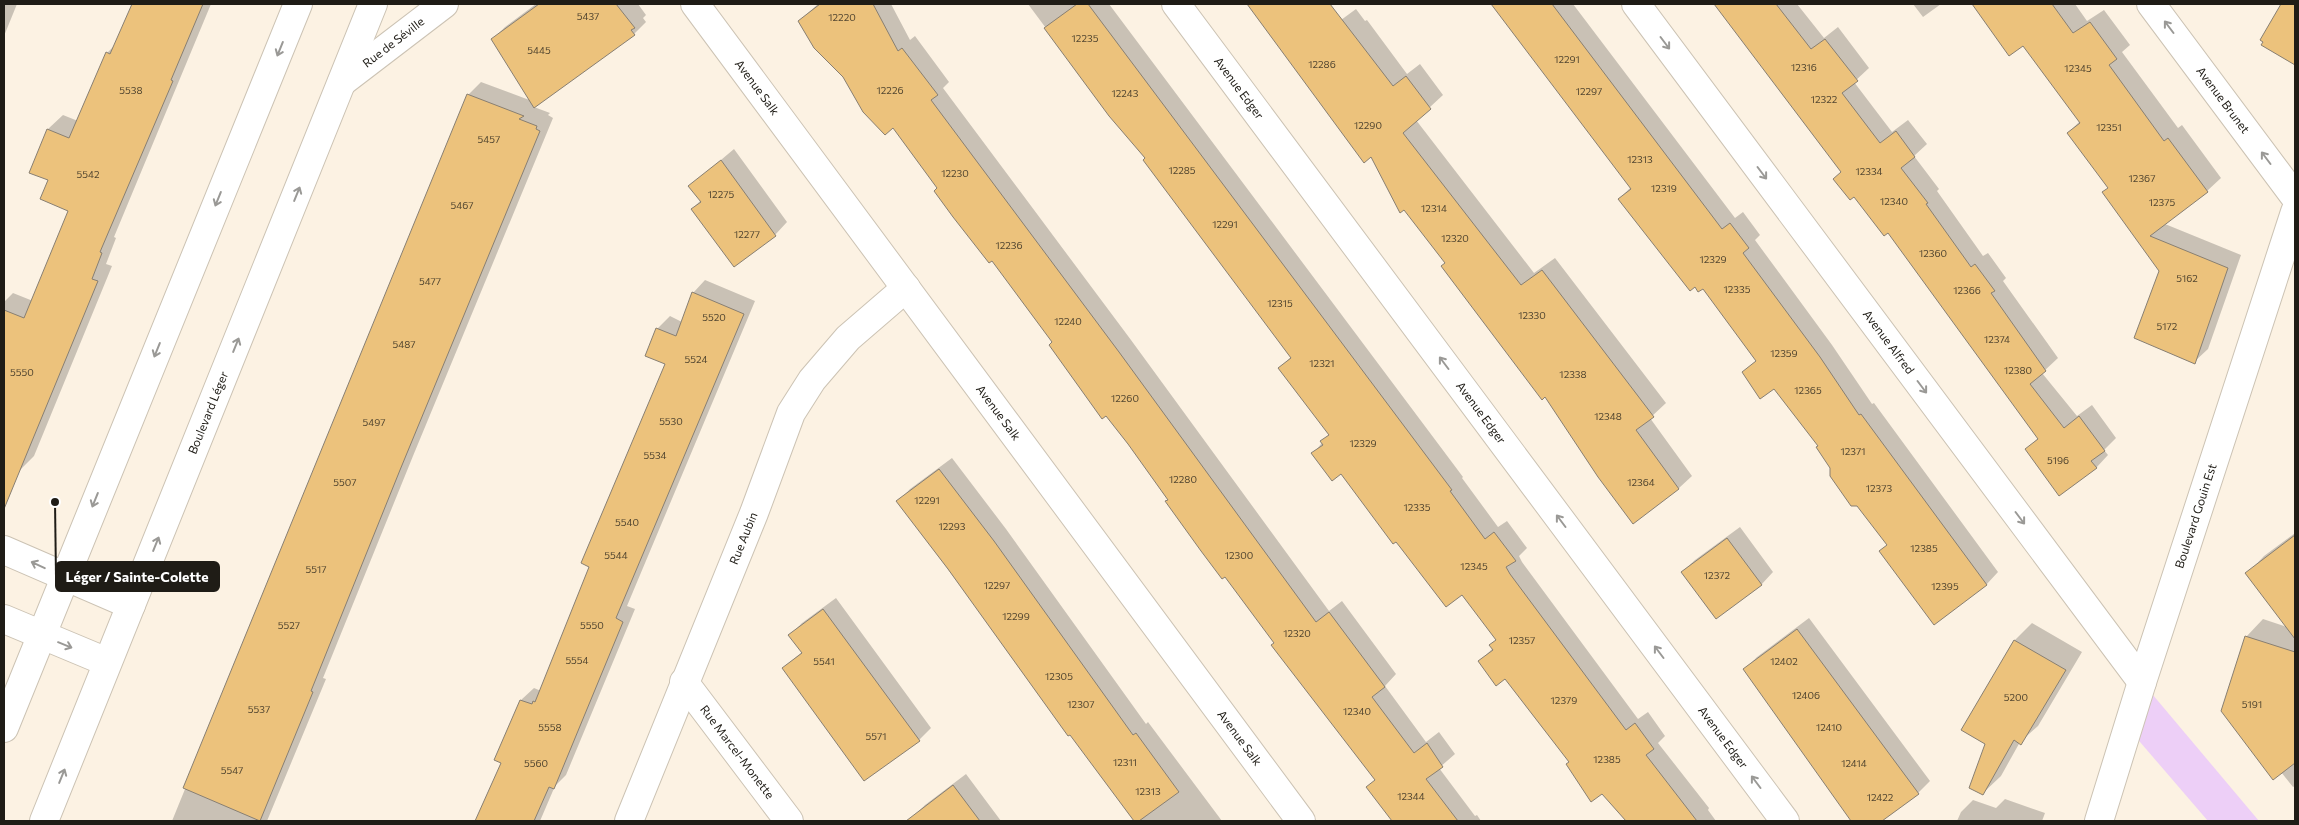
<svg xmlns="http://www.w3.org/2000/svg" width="2299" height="825" font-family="Commissioner,sans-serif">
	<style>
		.green { fill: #edcff7 }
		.shadow { fill: #0003 }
		.building { fill: #ecc27c; stroke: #887f72 }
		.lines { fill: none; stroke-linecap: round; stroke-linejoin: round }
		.street-casing { stroke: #ccc3b4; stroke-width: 30 }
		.secondary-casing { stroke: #ccc3b4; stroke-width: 30 }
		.street { stroke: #fff; stroke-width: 28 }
		.secondary { stroke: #fff; stroke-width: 28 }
		.oneway { stroke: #9a9996 }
		.labels { text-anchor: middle; stroke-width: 4.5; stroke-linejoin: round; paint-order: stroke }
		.number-label { font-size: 10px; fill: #524630 }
		.street-label { font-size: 12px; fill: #1f1c16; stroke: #fff }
		.leader { fill: none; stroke: #1f1c16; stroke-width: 2 }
		.callout-dot { fill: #1f1c16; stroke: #fff; stroke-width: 2 }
		.callout { fill: #1f1c16; stroke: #1f1c16; stroke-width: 2 }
		.callout-label { font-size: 14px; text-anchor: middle; font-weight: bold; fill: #fff }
	</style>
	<rect width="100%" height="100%" fill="#fcf2e3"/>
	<path class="green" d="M2142 682 2259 821H2208L2128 728Z"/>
	<path class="shadow" d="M4 4H17L4 36Z
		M133 4H211L114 237 116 238 106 264 112 266 34 456 19 471 4 464V302L13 293 33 301 70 210 49 180 31 172 48 129 63 115 78 121 107 53 116 44Z
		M536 4H638L646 15 643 18 646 22 634 34 534 107 550 113 548 115 553 118 413 456 323 678 326 679 267 821H172L468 95 481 82 532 101 493 39 505 27Z
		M818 4H891L910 40 915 36 949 82 943 88 1131 340 1329 611 1342 601 1396 674 1385 686 1426 742 1439 732 1455 754 1439 768 1475 816 1477 815 1481 821H1396L1386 807 1376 779 894 126 844 77 799 21Z
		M1028 4H1109L1463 477 1462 478 1498 527 1507 521 1527 548 1519 556 1522 562 1638 719 1648 712 1665 736 1658 743 1709 808 1708 810 1716 821H1627L1602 792 1570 762 1505 678 1480 661 1493 648 1497 639 1462 593 1341 472 1313 454 1329 434 1279 368 1292 356 1146 158 1086 82Z
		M1248 4H1329L1341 20 1356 9 1365 21 1367 20 1407 74 1420 64 1443 95 1416 120 1534 273 1555 258 1666 403 1650 418 1692 476 1679 488 1633 522 1546 396 1446 263 1371 155 1364 161Z
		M1493 4H1573L1735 218 1743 212 1760 235 1755 240 1832 345 1872 404 1874 403 1998 572 1986 585 1881 551 1888 544 1831 468 1820 445 1775 387 1743 372 1757 360 1703 287 1619 199 1631 187Z
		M1717 4H1797L1824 38 1838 27 1869 68 1854 82 1892 132 1908 120 1927 144 1914 156 1939 189 1937 191 1983 256 1988 253 2006 278 2003 281 2058 358 2042 373 2077 416 2092 405 2116 438 2104 450 2108 455 2096 468 2027 449 2039 437 1889 231Z
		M1913 4H1941L1923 17Z
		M1974 4H2075L2087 21 2104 10 2130 45 2122 52 2178 128 2182 125 2221 178 2207 191 2165 224 2241 255 2208 349 2194 362 2160 270 2109 188 2068 133 2080 121 2023 44 2009 54Z
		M2283 4H2295V64L2263 44 2264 42 2261 40Z
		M734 149 787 222 775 235 734 265 692 209 701 200 690 186Z
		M705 280 755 301 627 606 635 609 566 775 555 786 540 821H477L502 762 496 760 521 700 534 688 541 691 591 566 666 364 657 329 670 316 682 322 693 293Z
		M952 458 1006 529 1146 724 1148 722 1222 821H1135L898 502 910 489Z
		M1740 527 1773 572 1761 585 1682 572 1695 560Z
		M2295 533V786L2293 787 2281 772 2246 637 2263 619 2287 627 2247 574 2264 556Z
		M836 598 931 728 919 740 783 668 802 652 790 635 802 623Z
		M1809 618 1930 781 1918 793 1880 821H1853L1745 669 1757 657Z
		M2032 623 2082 652 2038 726 2020 742 2001 776 1983 793 1986 744 1963 730 2015 640Z
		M966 774 1001 821H916L913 817 925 805Z
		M2005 799 2045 813 2042 821H1957L1961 812 1973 800 1996 808Z"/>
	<path class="building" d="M132 4H203L171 80 173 81 100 252 102 253 92 279 98 281 4 509V310L24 318 68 211 40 199 48 180 29 173 47 129 69 138 106 52 110 54Z
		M539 4H616L635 28 631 30 635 35 534 108 491 39Z
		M820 4H873L898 51 902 48 938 95 931 100 1119 352 1316 622 1329 612 1385 687 1372 697 1414 753 1427 743 1443 767 1426 779 1458 821H1392L1366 787 1375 780 1271 645 1274 643 1225 577 1222 579 1201 551 1165 501 1168 500 1128 444 1106 416 1102 419 1049 345 1052 342 992 261 989 263 953 217 934 191 937 188 893 128 885 135 863 112 843 77 814 48 798 21Z
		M1077 4H1088L1452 490 1450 491 1485 539 1494 532 1516 561 1506 567 1510 574 1626 730 1635 723 1654 749 1646 755 1697 821H1626L1602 794 1591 802 1566 764 1569 762 1505 679 1496 686 1478 661 1493 650 1489 645 1496 640 1462 595 1446 607 1400 547 1396 542 1393 544 1341 474 1332 481 1311 453 1323 445 1320 441 1329 435 1278 368 1291 358 1143 160 1145 158 1109 116 1044 28Z
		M1247 4H1330L1393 86 1406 76 1431 109 1403 133 1521 285 1542 270 1654 417 1636 430 1679 489 1633 524 1598 477 1545 397 1542 400 1441 266 1445 263 1404 210 1400 213 1371 157 1364 163Z
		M1491 4H1552L1722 229 1730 223 1749 248 1743 253 1820 357 1859 415 1861 414 1987 585 1934 625 1879 551 1887 545 1857 506H1851L1830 476V468L1816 447 1818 446 1774 389 1760 399 1742 372 1756 361 1703 289 1698 292 1695 287 1690 291 1618 199 1631 189Z
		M1714 4H1776L1811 49 1825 39 1858 81 1842 93 1880 143 1896 131 1915 157 1901 168 1928 203 1926 204 1971 267 1975 264 1995 291 1991 293 2046 371 2030 384 2064 428 2079 416 2105 451 2091 461 2097 468 2059 496 2025 449 2038 439 1888 233 1884 236 1854 197 1850 200 1833 179 1841 172Z
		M1972 4H2052L2073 33 2090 22 2117 59 2109 65 2164 141 2168 138 2208 192 2150 236 2228 268 2195 364 2134 338 2159 271 2102 192 2108 188 2067 133 2080 123 2023 46 2009 56Z
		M2281 4H2295V65L2261 45 2263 42 2260 40Z
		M467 94 524 116 519 119 537 126 536 129 540 131 400 470 311 691 313 692 260 821 183 788Z
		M721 160 776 236 734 267 691 209 701 202 688 186Z
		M692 292 744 314 616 618 623 622 554 789 549 787 534 821H475L501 763 494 760 520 700 532 704 533 701 535 702 589 567 581 563 665 364 645 356 656 328 676 336Z
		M939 469 994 541 1133 735 1136 733 1179 792 1139 821H1134L1070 735 1068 736 948 569 896 501Z
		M2295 535V639L2245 573Z
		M1727 538 1762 585 1716 619 1681 572Z
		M823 609 920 741 864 781 782 668 802 653 788 635Z
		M1797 629 1919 794 1882 821H1851L1743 669Z
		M2245 636 2295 652V763L2273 780 2221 711Z
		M2014 640 2066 670 2021 745 2014 740 1983 795 1969 788 1985 744 1961 730Z
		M953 785 980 821H906Z"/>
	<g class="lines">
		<g class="street-casing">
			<g id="street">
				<path id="s1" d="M695 4 1301 821"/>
				<path id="s2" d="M1176 4 1785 821"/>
				<path id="s3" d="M1636 4 2142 682"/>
				<path id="s4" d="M2151 4 2295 197"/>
				<path id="s5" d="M342 82 444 4"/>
				<path id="s6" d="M684 682 789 821"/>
				<path id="s7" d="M629 821 754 513 791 413 812 380 848 338 906 288"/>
			</g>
		</g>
		<g class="secondary-casing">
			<g id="secondary">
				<path d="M4 550 131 605"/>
				<path d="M4 619 107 662"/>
				<path d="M4 728 298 4"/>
				<path id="s8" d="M44 821 373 4"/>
				<path id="s9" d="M2099 821 2142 682 2295 212"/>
			</g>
		</g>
		<use href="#street" class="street"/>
		<use href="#secondary" class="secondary"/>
	</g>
	<defs><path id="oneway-shaft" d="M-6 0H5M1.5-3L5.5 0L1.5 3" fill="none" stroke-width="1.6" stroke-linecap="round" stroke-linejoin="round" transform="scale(1.25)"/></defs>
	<g class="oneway">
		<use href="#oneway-shaft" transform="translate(2169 27) rotate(-127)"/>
		<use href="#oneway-shaft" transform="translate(1665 43) rotate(53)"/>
		<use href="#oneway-shaft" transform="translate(280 49) rotate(112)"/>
		<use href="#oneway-shaft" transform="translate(2266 158) rotate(-127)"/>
		<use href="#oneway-shaft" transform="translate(1762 173) rotate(53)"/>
		<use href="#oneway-shaft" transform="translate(297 194) rotate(-68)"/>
		<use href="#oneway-shaft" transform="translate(218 199) rotate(112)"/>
		<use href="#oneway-shaft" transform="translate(236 345) rotate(-68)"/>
		<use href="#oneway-shaft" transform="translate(157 350) rotate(112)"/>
		<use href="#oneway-shaft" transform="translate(1444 363) rotate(-127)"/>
		<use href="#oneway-shaft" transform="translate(1922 387) rotate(53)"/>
		<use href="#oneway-shaft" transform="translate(95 500) rotate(112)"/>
		<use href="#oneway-shaft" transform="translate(2020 518) rotate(53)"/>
		<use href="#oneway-shaft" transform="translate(1561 521) rotate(-127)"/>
		<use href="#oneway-shaft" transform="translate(156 544) rotate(-68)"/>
		<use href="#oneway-shaft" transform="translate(38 565) rotate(-155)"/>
		<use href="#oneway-shaft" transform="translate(65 645) rotate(22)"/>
		<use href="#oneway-shaft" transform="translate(1659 652) rotate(-127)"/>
		<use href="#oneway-shaft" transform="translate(62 776) rotate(-68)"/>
		<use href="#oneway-shaft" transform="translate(1756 782) rotate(-127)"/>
	</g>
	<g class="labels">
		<g class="number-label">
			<text x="588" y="20">5437</text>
			<text x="842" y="21">12220</text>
			<text x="1085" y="42">12235</text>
			<text x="539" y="54">5445</text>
			<text x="1567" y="63">12291</text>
			<text x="1322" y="68">12286</text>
			<text x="1804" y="71">12316</text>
			<text x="2078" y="72">12345</text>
			<text x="131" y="94">5538</text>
			<text x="890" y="94">12226</text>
			<text x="1589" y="95">12297</text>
			<text x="1125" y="97">12243</text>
			<text x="1824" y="103">12322</text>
			<text x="1368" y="129">12290</text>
			<text x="2109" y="131">12351</text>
			<text x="489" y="143">5457</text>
			<text x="1640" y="163">12313</text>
			<text x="1182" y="174">12285</text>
			<text x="1869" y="175">12334</text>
			<text x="955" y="177">12230</text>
			<text x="88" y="178">5542</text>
			<text x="2142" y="182">12367</text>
			<text x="1664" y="192">12319</text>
			<text x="721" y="198">12275</text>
			<text x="1894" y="205">12340</text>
			<text x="2162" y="206">12375</text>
			<text x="462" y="209">5467</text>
			<text x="1434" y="212">12314</text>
			<text x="1225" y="228">12291</text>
			<text x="747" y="238">12277</text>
			<text x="1455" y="242">12320</text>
			<text x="1009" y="249">12236</text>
			<text x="1933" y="257">12360</text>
			<text x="1713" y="263">12329</text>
			<text x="2187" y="282">5162</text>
			<text x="430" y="285">5477</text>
			<text x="1737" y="293">12335</text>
			<text x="1967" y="294">12366</text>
			<text x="1280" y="307">12315</text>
			<text x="1532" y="319">12330</text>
			<text x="714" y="321">5520</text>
			<text x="1068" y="325">12240</text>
			<text x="2167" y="330">5172</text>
			<text x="1997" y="343">12374</text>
			<text x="404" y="348">5487</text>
			<text x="1784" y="357">12359</text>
			<text x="696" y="363">5524</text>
			<text x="1322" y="367">12321</text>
			<text x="2018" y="374">12380</text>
			<text x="22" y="376">5550</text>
			<text x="1573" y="378">12338</text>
			<text x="1808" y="394">12365</text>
			<text x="1125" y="402">12260</text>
			<text x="1608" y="420">12348</text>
			<text x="671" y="425">5530</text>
			<text x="374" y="426">5497</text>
			<text x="1363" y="447">12329</text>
			<text x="1853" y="455">12371</text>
			<text x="655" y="459">5534</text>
			<text x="2058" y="464">5196</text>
			<text x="1183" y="483">12280</text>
			<text x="345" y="486">5507</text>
			<text x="1641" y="486">12364</text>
			<text x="1879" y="492">12373</text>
			<text x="927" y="504">12291</text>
			<text x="1417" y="511">12335</text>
			<text x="627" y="526">5540</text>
			<text x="952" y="530">12293</text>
			<text x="1924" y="552">12385</text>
			<text x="616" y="559">5544</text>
			<text x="1239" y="559">12300</text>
			<text x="1474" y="570">12345</text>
			<text x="316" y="573">5517</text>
			<text x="1717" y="579">12372</text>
			<text x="997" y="589">12297</text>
			<text x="1945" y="590">12395</text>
			<text x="1016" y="620">12299</text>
			<text x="289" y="629">5527</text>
			<text x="592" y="629">5550</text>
			<text x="1297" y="637">12320</text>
			<text x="1522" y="644">12357</text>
			<text x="577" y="664">5554</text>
			<text x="824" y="665">5541</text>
			<text x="1784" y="665">12402</text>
			<text x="1059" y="680">12305</text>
			<text x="1806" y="699">12406</text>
			<text x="2016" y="701">5200</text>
			<text x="1564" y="704">12379</text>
			<text x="1081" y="708">12307</text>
			<text x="2252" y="708">5191</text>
			<text x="259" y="713">5537</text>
			<text x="1357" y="715">12340</text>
			<text x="550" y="731">5558</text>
			<text x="1829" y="731">12410</text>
			<text x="876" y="740">5571</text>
			<text x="1607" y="763">12385</text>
			<text x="1125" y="766">12311</text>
			<text x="536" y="767">5560</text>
			<text x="1854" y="767">12414</text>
			<text x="232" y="774">5547</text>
			<text x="1148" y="795">12313</text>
			<text x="1411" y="800">12344</text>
			<text x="1880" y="801">12422</text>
		</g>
		<g class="street-label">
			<text dy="4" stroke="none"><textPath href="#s5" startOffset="65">Rue de Séville</textPath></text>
			<text dy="4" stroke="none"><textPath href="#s1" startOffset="104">Avenue Salk</textPath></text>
			<text dy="4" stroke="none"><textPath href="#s2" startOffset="105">Avenue Edger</textPath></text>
			<text dy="4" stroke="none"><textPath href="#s4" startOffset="120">Avenue Brunet</textPath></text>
			<text dy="4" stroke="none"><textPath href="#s3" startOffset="422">Avenue Alfred</textPath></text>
			<text dy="4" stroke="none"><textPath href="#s8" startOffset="440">Boulevard Léger</textPath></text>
			<text dy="4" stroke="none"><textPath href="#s1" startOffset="509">Avenue Salk</textPath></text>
			<text dy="4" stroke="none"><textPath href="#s2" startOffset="510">Avenue Edger</textPath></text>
			<text dy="4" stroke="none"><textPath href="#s9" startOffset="320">Boulevard Gouin Est</textPath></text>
			<text dy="4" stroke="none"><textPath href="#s7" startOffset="305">Rue Aubin</textPath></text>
			<text dy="4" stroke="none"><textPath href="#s2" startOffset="915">Avenue Edger</textPath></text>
			<text dy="4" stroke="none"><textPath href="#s1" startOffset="914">Avenue Salk</textPath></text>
			<text dy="4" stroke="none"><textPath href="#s6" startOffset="88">Rue Marcel-Monette</textPath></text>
		</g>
	</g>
	<path class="leader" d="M55 502L56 577"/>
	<circle class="callout-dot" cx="55" cy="502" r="5"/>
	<rect class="callout" x="56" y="562" width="163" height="29" rx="5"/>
	<g class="callout-label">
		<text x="137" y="582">Léger / Sainte-Colette</text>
	</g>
	<rect width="2299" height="825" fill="none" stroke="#1f1c16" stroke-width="10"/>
</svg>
